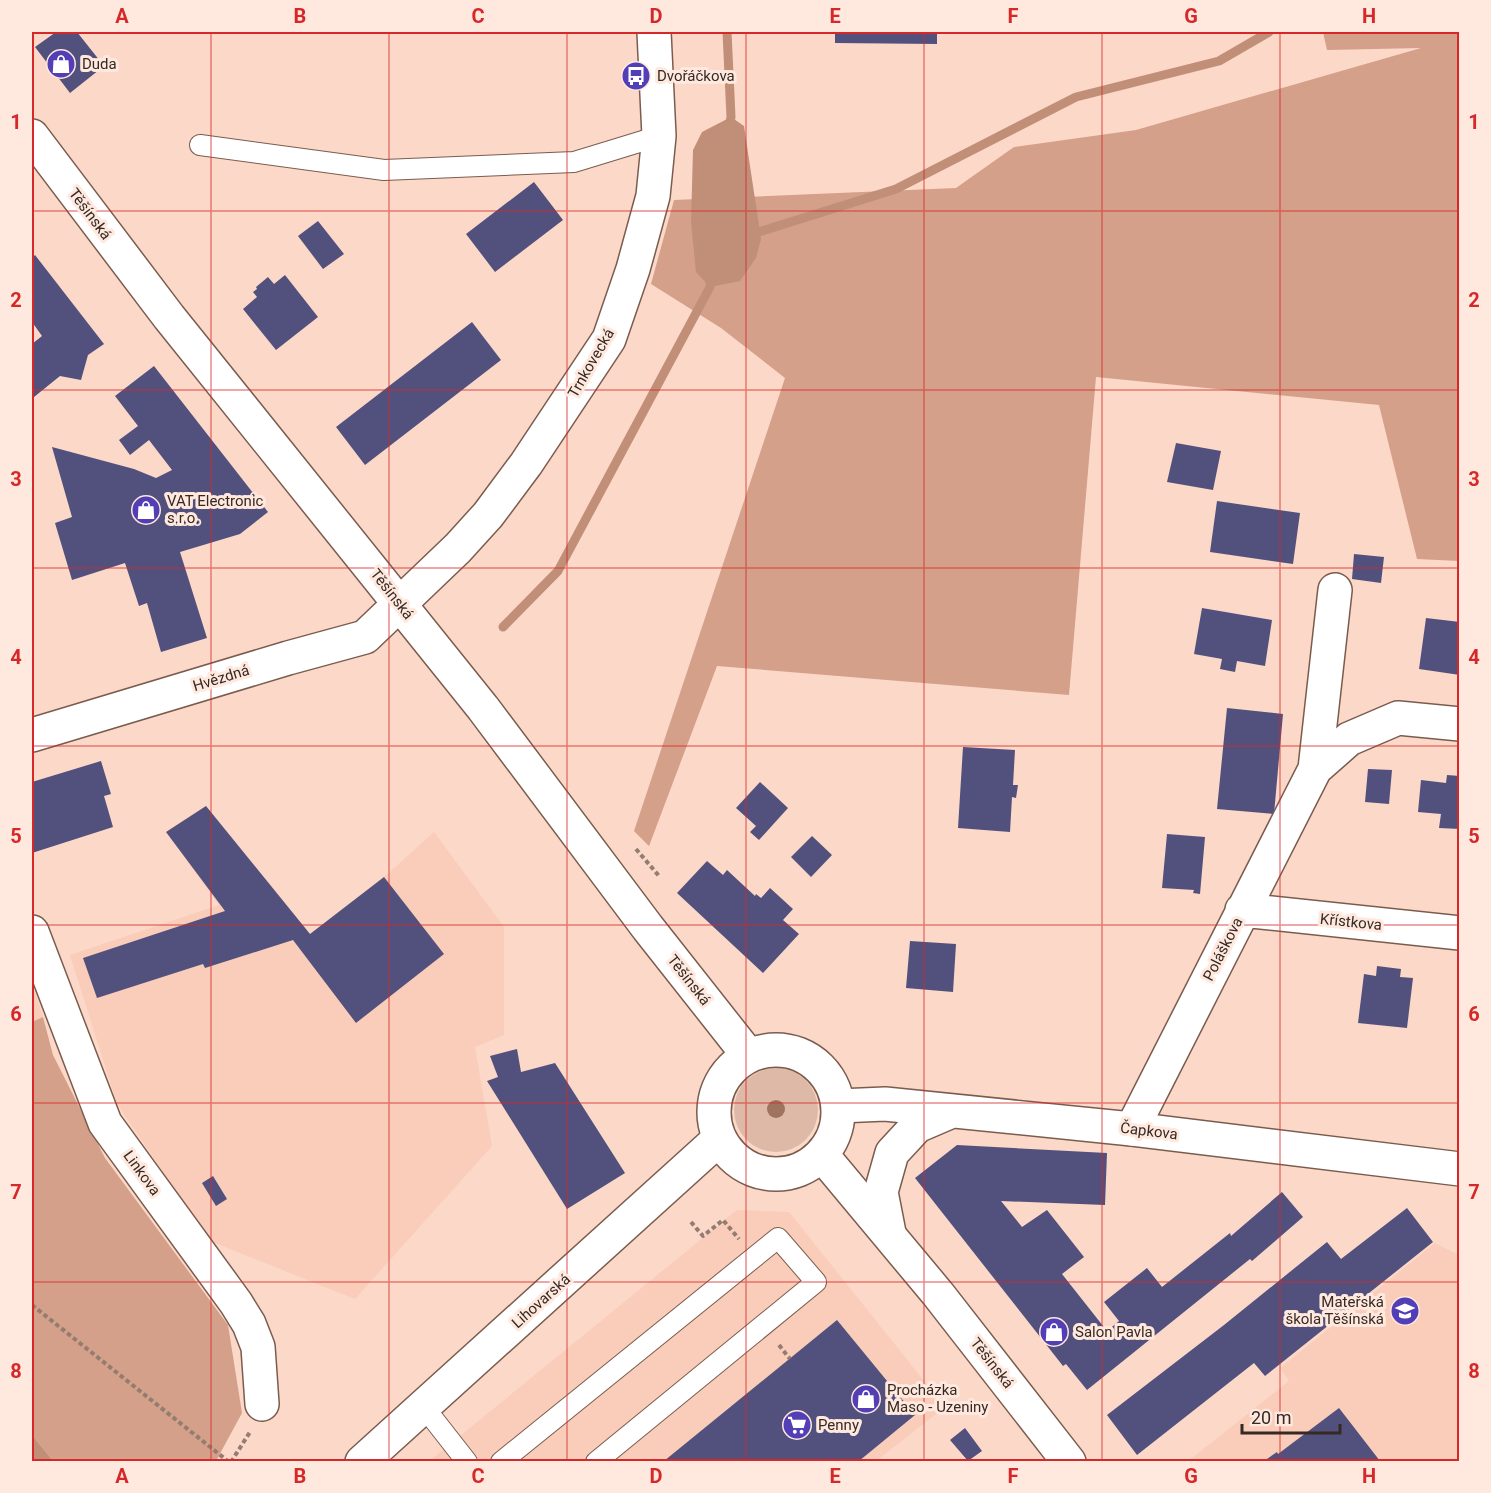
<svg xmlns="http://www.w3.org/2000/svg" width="1491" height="1493" font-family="Roboto,sans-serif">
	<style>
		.built { fill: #f9cdba }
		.green { fill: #dfb9a8 }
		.forest { fill: #d4a089 }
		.water { fill: #c18e77 }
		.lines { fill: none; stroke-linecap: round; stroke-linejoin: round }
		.stream { stroke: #c18e77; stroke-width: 9 }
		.building { fill: #52517d }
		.service-casing { stroke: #7a5c4e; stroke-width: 22 }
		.minor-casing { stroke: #7a5c4e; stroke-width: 36 }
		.tertiary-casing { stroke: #7a5c4e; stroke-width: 36 }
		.secondary-casing { stroke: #7a5c4e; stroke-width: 36 }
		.path { stroke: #947c71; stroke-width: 4; stroke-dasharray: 4.5 3; stroke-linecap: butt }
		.service { stroke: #fff; stroke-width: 20 }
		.minor { stroke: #fff; stroke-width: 33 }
		.tertiary { stroke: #fff; stroke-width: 33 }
		.secondary { stroke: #fff; stroke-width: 33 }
		.tree { fill: #9f745f }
		.grid { fill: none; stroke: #d62828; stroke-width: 1.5; stroke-opacity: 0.55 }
		.labels { text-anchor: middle; stroke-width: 6; stroke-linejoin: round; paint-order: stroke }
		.poi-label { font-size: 15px; fill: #362923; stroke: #ffe9df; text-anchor: start }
		.street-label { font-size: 15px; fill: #362923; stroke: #ffe9df }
		.neatline { fill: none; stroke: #d62828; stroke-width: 2 }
		.grid-label { font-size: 20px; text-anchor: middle; font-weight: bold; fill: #d62828 }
	</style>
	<rect width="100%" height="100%" fill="#fcd8c8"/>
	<path class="built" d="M206 806 310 934 384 877 434 832 504 927V1035L475 1047 492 1146 355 1299 210 1241 117 1104 70 955 219 905 166 832Z
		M32 983 43 1017 32 1022Z
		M737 1210 789 1212 945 1407 876 1461 428 1462Z
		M1435 1243 1459 1255V1461L1187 1462 1289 1381 1280 1368Z"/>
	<path class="green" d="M734 1110a42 42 0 1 1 84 0a42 42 0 1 1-84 0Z"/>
	<path class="forest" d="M1323 32H1459V561L1417 559 1379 405 1096 377 1069 695 717 666 649 846 634 831 785 378 721 328 651 284 674 200 956 188 1014 147 1136 130 1421 48 1327 50Z
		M43 1017 53 1055 105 1158 228 1325 242 1413 216 1461H53L32 1435V1022Z"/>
	<path class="water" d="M731 117 744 126 761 239 756 258 740 281 710 287 696 272 691 222 693 150 702 132Z
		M32 1435 53 1461H32Z"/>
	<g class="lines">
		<path class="stream" d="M727 32 731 117 729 128
			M749 235 896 189 1076 97 1219 61 1269 32
			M503 627 558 571 710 287 711 275"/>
	</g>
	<path class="building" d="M56 32H77L104 66 70 93 35 47Z
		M835 32H937V44L835 43Z
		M534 182 563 220 495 272 466 234Z
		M318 221 344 254 323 269 298 236Z
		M35 255 104 344 88 355 81 380 60 376 34 397 32 394V344L42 336 32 322V258Z
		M285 275 318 317 276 350 243 309 257 297 253 292 257 289 256 287 268 277 274 284Z
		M472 322 501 360 365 465 336 427Z
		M154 366 268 512 240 534 180 552 207 638 161 652 147 603 139 606 125 563 72 580 55 523 72 517 52 447 134 469 156 478 172 470 149 440 130 455 119 440 138 426 115 396Z
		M1176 443 1221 451 1213 490 1167 482Z
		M1217 501 1300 513 1293 564 1210 552Z
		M1354 554 1384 557 1381 583 1352 579Z
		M1202 608 1272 620 1265 666 1237 661 1235 672 1220 669 1222 659 1194 654Z
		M1426 618 1460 622V675L1419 669Z
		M1227 708 1283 714 1274 814 1217 809Z
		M963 747 1015 750 1013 785H1018L1016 798 1012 797 1010 832 958 828Z
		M101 761 111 794 104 796 113 827 32 853V782Z
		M1368 769 1392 770 1389 804 1365 802Z
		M1447 775 1460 776V829L1439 828 1441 814 1418 812 1421 780 1446 783Z
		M760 782 788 808 759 840 750 832 756 826 736 808Z
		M206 806 310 934 384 877 444 954 356 1023 293 940 205 968 203 964 97 998 83 958 225 911 166 832Z
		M1167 834 1205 837 1200 894 1193 893 1194 890 1162 888Z
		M812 836 832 855 811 877 791 857Z
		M707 861 723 875 727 870 755 896 756 894 761 898 770 888 793 909 783 920 799 934 763 973 677 893Z
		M910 941 956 944 953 992 906 988Z
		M1377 966 1401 969 1400 977 1413 978 1407 1028 1358 1023 1364 974 1376 976Z
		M517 1049 521 1072 555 1063 625 1173 567 1209 487 1081 498 1077 490 1056Z
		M957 1145 1107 1153 1105 1205 1001 1201 1022 1227 1047 1210 1084 1257 1062 1274 1107 1331 1119 1321 1104 1302 1147 1268 1162 1287 1230 1233 1231 1236 1282 1192 1303 1217 1252 1261 1250 1259 1087 1390 1066 1364 1063 1366 915 1178Z
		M213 1176 227 1199 216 1206 202 1183Z
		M1407 1208 1433 1242 1265 1376 1254 1363 1137 1455 1107 1415 1224 1325 1327 1242 1341 1259Z
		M837 1320 915 1415 859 1461H664Z
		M1339 1408 1380 1461H1264L1277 1452 1278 1454Z
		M965 1428 982 1451 968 1461 950 1440Z"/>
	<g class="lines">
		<g class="service-casing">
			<path id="service" d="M200 145 384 170 574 162 659 136
				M424 1407 467 1462
				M501 1462 778 1238 816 1282 596 1462"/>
		</g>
		<g class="minor-casing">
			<path id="minor" d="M32 735 288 658 365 637 458 548 488 515 526 464 609 339 633 269 653 196 659 136 654 32
				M1315 769 1335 590
				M1242 910 1460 933
				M32 932 105 1123 236 1303 249 1324 258 1347 262 1404
				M1132 1129 1315 769 1349 739 1398 718 1460 724"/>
		</g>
		<g class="tertiary-casing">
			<path id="tertiary" d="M839 1106 885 1104 1132 1129 1460 1169
				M889 1233 881 1192 892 1153 917 1126 952 1111
				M362 1462 719 1139"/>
		</g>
		<g class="secondary-casing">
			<path id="secondary" d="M32 136 169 317 483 708 648 928 749 1056
				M714 1112a62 62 0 1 1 124 0a62 62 0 1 1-124 0Z
				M822 1155 938 1294 1069 1462"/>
		</g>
		<path class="path" d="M636 849 659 876
			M691 1222 703 1236 723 1220 739 1239
			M32 1305 229 1462
			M779 1345 790 1359
			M231 1462 250 1432"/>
		<use href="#service" class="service"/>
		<use href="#minor" class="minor"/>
		<use href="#tertiary" class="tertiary"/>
		<use href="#secondary" class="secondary"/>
	</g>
	<circle class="tree" cx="776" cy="1109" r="9"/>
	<path class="grid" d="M211 32V1462M389 32V1462M567 32V1462M746 32V1462M924 32V1462M1102 32V1462M1280 32V1462M32 211H1460M32 390H1460M32 568H1460M32 746H1460M32 925H1460M32 1103H1460M32 1282H1460"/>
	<defs>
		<g id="shop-disc" transform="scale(1.5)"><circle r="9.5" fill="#523eb5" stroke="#ffe9df"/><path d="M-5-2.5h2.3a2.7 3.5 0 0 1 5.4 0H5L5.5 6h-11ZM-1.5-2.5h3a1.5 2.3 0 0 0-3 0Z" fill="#fff"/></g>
		<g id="bus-disc" transform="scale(1.5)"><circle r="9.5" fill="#523eb5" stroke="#ffe9df"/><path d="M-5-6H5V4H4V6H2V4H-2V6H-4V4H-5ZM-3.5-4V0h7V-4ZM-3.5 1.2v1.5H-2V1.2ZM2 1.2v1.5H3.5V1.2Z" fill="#fff"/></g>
		<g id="school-disc" transform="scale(1.5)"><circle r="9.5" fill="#523eb5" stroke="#ffe9df"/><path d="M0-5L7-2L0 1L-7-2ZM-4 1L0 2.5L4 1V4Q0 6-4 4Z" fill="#fff"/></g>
		<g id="supermarket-disc" transform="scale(1.5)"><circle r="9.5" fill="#523eb5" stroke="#ffe9df"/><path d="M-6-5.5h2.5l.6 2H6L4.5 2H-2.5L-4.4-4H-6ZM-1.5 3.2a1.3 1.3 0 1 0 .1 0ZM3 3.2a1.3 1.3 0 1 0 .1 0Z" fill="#fff"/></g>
	</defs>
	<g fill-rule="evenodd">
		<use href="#shop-disc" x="61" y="64"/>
		<use href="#bus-disc" x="636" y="76"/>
		<use href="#shop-disc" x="146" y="510"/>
		<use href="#school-disc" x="1405" y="1311"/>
		<use href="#shop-disc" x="1054" y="1332"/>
		<use href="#shop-disc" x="866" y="1399"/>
		<use href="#supermarket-disc" x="797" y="1425"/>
	</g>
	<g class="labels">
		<g class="poi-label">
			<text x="82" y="69">Duda</text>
			<text x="657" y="81">Dvořáčkova</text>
			<text x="167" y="506">VAT Electronic<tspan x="167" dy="17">s.r.o.</tspan></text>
			<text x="1384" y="1307" text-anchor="end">Mateřská<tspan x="1384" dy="17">škola Těšínská</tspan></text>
			<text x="1075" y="1337">Salon Pavla</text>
			<text x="887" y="1395">Procházka<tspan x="887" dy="17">Maso - Uzeniny</tspan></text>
			<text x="818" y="1430">Penny</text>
		</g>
		<g class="street-label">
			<text transform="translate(90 214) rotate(53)" y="5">Těšínská</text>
			<text transform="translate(591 363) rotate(-60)" y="5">Trnkovecká</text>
			<text transform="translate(392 594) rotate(52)" y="5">Těšínská</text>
			<text transform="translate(221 678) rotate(-17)" y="5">Hvězdná</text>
			<text transform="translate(1351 922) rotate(6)" y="5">Křístkova</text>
			<text transform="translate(1223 949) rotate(-63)" y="5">Poláškova</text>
			<text transform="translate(689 980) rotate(52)" y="5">Těšínská</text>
			<text transform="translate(1149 1131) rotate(7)" y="5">Čapkova</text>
			<text transform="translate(142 1173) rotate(54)" y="5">Linkova</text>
			<text transform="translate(541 1301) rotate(-42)" y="5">Lihovarská</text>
			<text transform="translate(992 1363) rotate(52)" y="5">Těšínská</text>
		</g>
	</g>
	<rect width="1491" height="1493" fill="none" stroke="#ffe9df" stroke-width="66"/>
	<path d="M1242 1424v9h98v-9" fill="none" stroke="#362923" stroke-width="3"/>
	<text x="1251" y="1424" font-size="18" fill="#362923" stroke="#ffe9df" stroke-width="4.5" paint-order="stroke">20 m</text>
	<rect x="33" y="33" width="1425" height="1427" class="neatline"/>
	<g class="grid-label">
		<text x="122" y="23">A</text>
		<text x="300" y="23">B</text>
		<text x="478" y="23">C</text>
		<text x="656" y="23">D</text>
		<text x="835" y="23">E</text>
		<text x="1013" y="23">F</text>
		<text x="1191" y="23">G</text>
		<text x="1369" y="23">H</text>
		<text x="16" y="129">1</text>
		<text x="1474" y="129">1</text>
		<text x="16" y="307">2</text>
		<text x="1474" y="307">2</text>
		<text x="16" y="486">3</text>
		<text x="1474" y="486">3</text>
		<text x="16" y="664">4</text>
		<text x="1474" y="664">4</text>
		<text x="16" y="843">5</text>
		<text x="1474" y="843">5</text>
		<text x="16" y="1021">6</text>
		<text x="1474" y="1021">6</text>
		<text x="16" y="1199">7</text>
		<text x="1474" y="1199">7</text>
		<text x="16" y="1378">8</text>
		<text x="1474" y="1378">8</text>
		<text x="122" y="1483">A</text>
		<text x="300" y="1483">B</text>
		<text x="478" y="1483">C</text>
		<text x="656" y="1483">D</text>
		<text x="835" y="1483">E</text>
		<text x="1013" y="1483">F</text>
		<text x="1191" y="1483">G</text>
		<text x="1369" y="1483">H</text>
	</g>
</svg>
